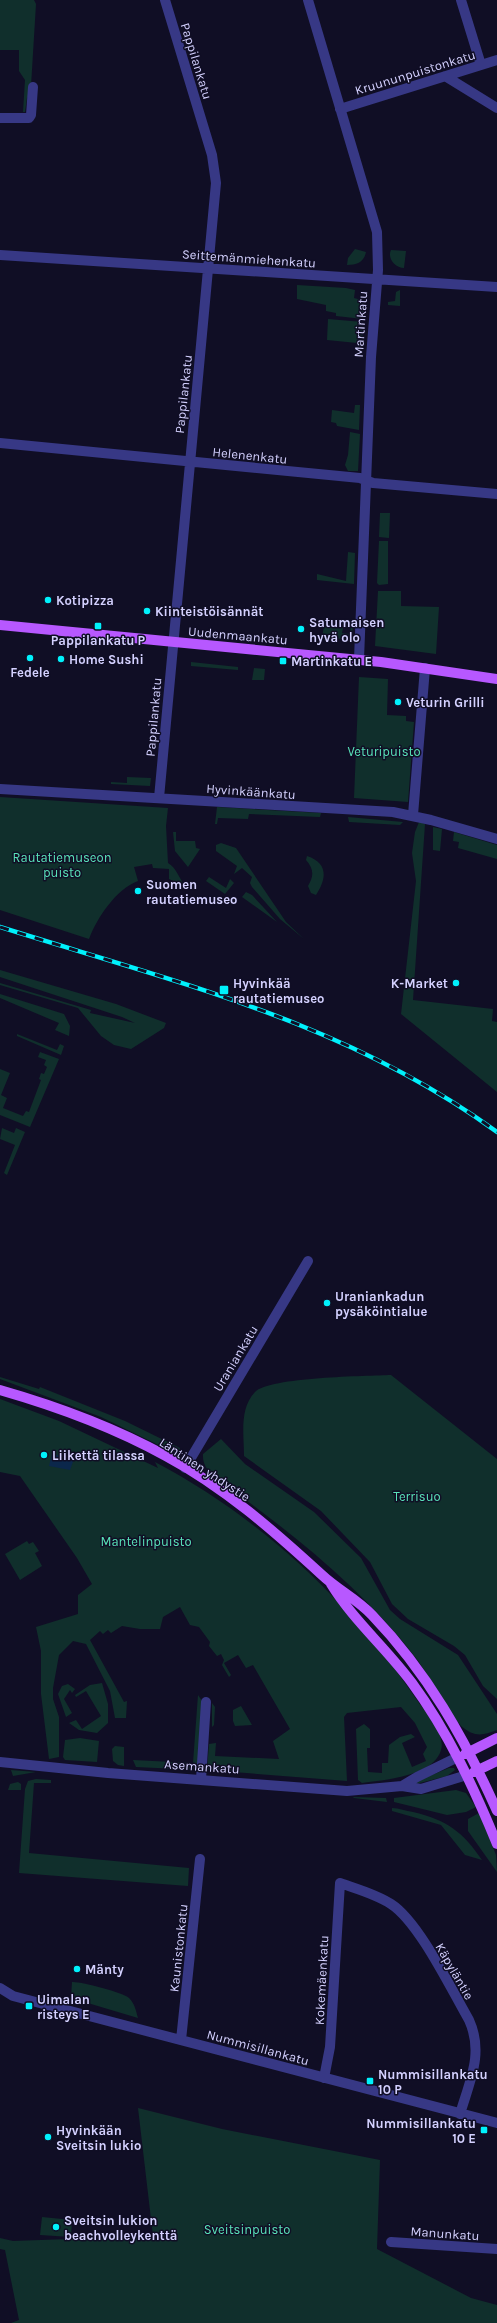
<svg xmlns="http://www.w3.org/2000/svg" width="497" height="2323" font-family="Karla,sans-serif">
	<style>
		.green { fill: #102f2c }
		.water { fill: #0b274b }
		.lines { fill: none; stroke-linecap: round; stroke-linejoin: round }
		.minor { stroke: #373885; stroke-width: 10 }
		.major { stroke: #b758ff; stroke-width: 10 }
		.rail-casing { stroke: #00f1fc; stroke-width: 4.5 }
		.rail { stroke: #100e25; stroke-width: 3; stroke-dasharray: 9; stroke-linecap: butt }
		.poi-dot { fill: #00f1fc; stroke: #100e25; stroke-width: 1.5 }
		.labels { text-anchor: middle; stroke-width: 3; stroke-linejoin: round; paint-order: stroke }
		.street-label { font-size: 13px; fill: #d4d1ff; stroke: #100e25 }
		.poi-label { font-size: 13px; font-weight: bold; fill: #d4d1ff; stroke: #100e25; text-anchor: start }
		.park-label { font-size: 13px; fill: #59e3b9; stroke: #100e25 }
	</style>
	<rect width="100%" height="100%" fill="#100e25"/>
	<path class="green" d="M0 0H34L36 4 31 86 30 95 27 98 25 112H23L25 80 19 71V50H0Z
		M355 249 366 252C364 262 357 265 347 265L348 258Z
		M391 250 406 251 404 268C395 268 387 258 391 250Z
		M297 285 346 288 355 290 354 298 365 301 363 319 336 316V313L326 311V305L297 299Z
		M400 290V306L388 305V302L395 301 396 292Z
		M328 319 363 322 362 353 357 352V343L327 340Z
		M355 405H360L359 430 337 426 336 423 331 422 332 410 354 413Z
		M350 432 360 434 358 471H348L345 465 348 455Z
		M380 513H390L389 538 379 537Z
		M379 541H388V584L379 585 377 583Z
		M348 552 355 553 354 584 317 580V574L346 581Z
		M378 591H401V606L439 607 436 654 375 646Z
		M351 623H353L352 640 322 637 324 626 343 628 342 633 350 634Z
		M191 662 238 667V670L191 666Z
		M254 668 265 669 264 680H252Z
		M359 677 388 679 387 715 406 716V721L414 722 408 802 354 798Z
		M127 777 151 778 150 786 111 784V782L127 783Z
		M0 797 168 808 166 826 168 863C177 868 179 879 186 887L169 879V869L153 868 152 864 134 867 138 881C116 889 97 918 89 939L0 910Z
		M217 807 321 813 320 817 249 814 248 819 218 818 217 824H215Z
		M348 817 403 822 400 825 349 822Z
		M419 822 425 824 413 1000 493 1009 492 1021 497 1022V1092L401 1014 416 881 412 853 415 832Z
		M433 827 442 829 440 851 433 850Z
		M173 832H176V841H195L196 848 200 849 188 867 175 851Z
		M454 832 497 845V859L458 848 459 842 453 841Z
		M221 843 236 848 286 922 304 939 280 919 252 887 250 883 252 877 242 868 234 874 237 866 216 851V845Z
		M307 856C328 863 327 878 316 895L311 893 308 886C314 876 314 869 306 860Z
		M209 877 226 888 230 879 234 883 225 894 206 881Z
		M246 892 252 895 277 922 242 897Z
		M0 970 116 1004 166 1023 164 1028 131 1049 114 1045 101 1036 78 1008 0 985V983L91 1010 90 1013 135 1023 122 1017 0 977Z
		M0 994 64 1014 70 1026 69 1036 55 1030 59 1023 0 998Z
		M17 1034 57 1050 60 1044 64 1046 61 1055 17 1036Z
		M40 1052 59 1059 30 1127 0 1115V1069L10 1073 1 1095 7 1098 3 1108 23 1116 26 1111 29 1112 41 1080 39 1079 41 1073 44 1074 47 1067 44 1065 46 1060 38 1057Z
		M2 1128 14 1133 16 1128 25 1132 7 1175 4 1173 15 1145 0 1139Z
		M391 1375 497 1459V1699L483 1686 465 1655 454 1646 408 1619 392 1604 370 1562 321 1511 244 1456C244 1435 239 1409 255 1392 269 1377 368 1376 391 1375Z
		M0 1377 39 1389 40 1387 125 1421 180 1448 179 1455 101 1417 0 1379Z
		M0 1399 59 1421 158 1468 155 1462C260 1517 350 1602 417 1700 425 1712 446 1734 441 1750 434 1776 384 1780 362 1783L358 1780 356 1729 364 1724 370 1729V1748H367L368 1772 382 1773V1763H388L389 1745 400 1737 411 1734 415 1737 402 1743 412 1767 426 1761 423 1754 427 1747 415 1723 401 1707 347 1713 344 1717 347 1781 207 1770 209 1744 216 1743 215 1756 279 1759 273 1741 290 1729 253 1665 246 1668 238 1655 224 1663 231 1675 229 1677 222 1665 224 1660 221 1654 217 1656 209 1646 210 1642 199 1627 190 1625 180 1607 163 1617 160 1629H140L122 1626 111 1633 108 1630 103 1634 100 1631 90 1640 124 1702 127 1701 126 1718H115L110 1691 86 1644 73 1641 59 1655 53 1688V1699L59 1717V1757L49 1759 41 1694V1651L36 1627 78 1614V1595L92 1584 77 1558 20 1476 0 1472Z
		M221 1439 245 1464 314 1512 361 1558 390 1610 400 1619 458 1655 497 1714V1730C482 1736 474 1737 461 1726 444 1705 432 1680 416 1658 368 1596 308 1546 246 1500 230 1488 201 1475 203 1454Z
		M27 1541 29 1544 33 1542 39 1551 35 1553 42 1566 20 1580 5 1554Z
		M102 1683 108 1704V1723L97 1733 79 1730 69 1723 76 1720 82 1729 101 1716 86 1691 76 1697 75 1695 90 1685Z
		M68 1684 75 1689 72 1693 70 1690 64 1699 72 1713 66 1717 58 1694 62 1686Z
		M198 1695 202 1701 199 1770 136 1767 133 1760 193 1763Z
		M212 1703 215 1707 214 1725 212 1727Z
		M241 1706 252 1725 235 1726 233 1721V1710Z
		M80 1738 99 1741 97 1762 65 1760 63 1757 65 1740Z
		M115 1746 124 1747V1766L118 1765 113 1761 112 1749Z
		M449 1768H454L455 1770 447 1776 416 1784 417 1781Z
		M11 1770 36 1772 13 1776Z
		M36 1779 51 1780V1783H34L29 1853 189 1868 188 1886 19 1873 25 1789 28 1781Z
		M18 1782 21 1784V1790H8L10 1784Z
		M456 1790 466 1793 476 1807 466 1812 447 1815 394 1802V1798Z
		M353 1797 386 1798 387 1802 354 1798Z
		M392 1808C399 1808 406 1811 413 1812 447 1820 463 1832 482 1860L465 1855 441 1825 392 1811Z
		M479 1813 496 1855 497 1872 468 1831V1819Z
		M72 1982C79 1981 125 1993 129 1998 135 2004 136 2011 138 2018L71 1998Z
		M138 2108 222 2129 380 2160 377 2249 471 2298 497 2305V2323H11L19 2320 5 2250 0 2249V2238L13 2241 153 2236Z
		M42 2217 72 2220 71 2237 40 2235Z"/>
	<path class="water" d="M52 1454 74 1459 70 1470 49 1466Z"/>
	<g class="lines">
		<path class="minor" d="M308 0 377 232 378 270 371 357 359 659
			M461 0 481 65
			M445 76 497 108
			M340 109 497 60
			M0 118H29L31 115 33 87
			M0 255 497 287
			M0 443 360 478 373 483 497 494
			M0 789 393 812 431 820 497 839
			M159 798 216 183 212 155 165 0
			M413 815 425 668
			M185 1468 308 1261
			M0 1762 108 1773 347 1791 402 1786 421 1789 467 1775
			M201 1779 206 1702
			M402 1786 417 1777 458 1757
			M0 1988 13 1996 497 2123
			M181 2040 200 1859
			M324 2078 330 2047 340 1883C357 1889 376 1894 391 1904 419 1922 451 1989 469 2020 484 2053 470 2080 460 2114
			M391 2242 497 2249"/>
		<path class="major" d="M0 625 381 662 497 679
			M0 1390C56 1406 115 1428 166 1456 224 1487 274 1531 322 1575 338 1590 357 1599 372 1615 427 1672 465 1739 497 1811
			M331 1584C353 1620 387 1649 412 1683 448 1732 474 1788 497 1844
			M465 1754 497 1738
			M474 1772 497 1761"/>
		<g class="rail-casing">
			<path id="rail" d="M0 927C175 982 346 1022 497 1132"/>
		</g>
		<use href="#rail" class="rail"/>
	</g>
	<g class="poi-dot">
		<circle cx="48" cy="600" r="4"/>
		<circle cx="147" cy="611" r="4"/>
		<rect x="94" y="622" width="8" height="8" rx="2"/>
		<circle cx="301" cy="629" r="4"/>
		<circle cx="30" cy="658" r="4"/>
		<circle cx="61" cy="659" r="4"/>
		<rect x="279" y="657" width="8" height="8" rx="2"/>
		<circle cx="398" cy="702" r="4"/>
		<circle cx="138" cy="891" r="4"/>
		<circle cx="456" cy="983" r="4"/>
		<rect x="219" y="985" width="10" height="10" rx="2"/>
		<circle cx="327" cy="1303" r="4"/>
		<circle cx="44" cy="1455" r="4"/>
		<circle cx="77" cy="1969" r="4"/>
		<rect x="25" y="2002" width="8" height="8" rx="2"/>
		<rect x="366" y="2077" width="8" height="8" rx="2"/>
		<rect x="480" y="2126" width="8" height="8" rx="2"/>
		<circle cx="48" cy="2137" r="4"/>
		<circle cx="56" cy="2227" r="4"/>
	</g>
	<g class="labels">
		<g class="street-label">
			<text transform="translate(197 61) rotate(73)" y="5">Pappilankatu</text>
			<text transform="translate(415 72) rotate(-17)" y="5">Kruununpuistonkatu</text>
			<text transform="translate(249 258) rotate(4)" y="5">Seittemänmiehenkatu</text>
			<text transform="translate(360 324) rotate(-86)" y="5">Martinkatu</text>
			<text transform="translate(183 394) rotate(-84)" y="5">Pappilankatu</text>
			<text transform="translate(250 455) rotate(6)" y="5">Helenenkatu</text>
			<text transform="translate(238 635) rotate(5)" y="5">Uudenmaankatu</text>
			<text transform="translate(153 717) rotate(-85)" y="5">Pappilankatu</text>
			<text transform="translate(251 791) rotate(4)" y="5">Hyvinkäänkatu</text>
			<text transform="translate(235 1358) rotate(-59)" y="5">Uraniankatu</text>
			<text transform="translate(205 1469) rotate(33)" y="5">Läntinen yhdystie</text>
			<text transform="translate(202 1766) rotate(4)" y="5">Asemankatu</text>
			<text transform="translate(178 1948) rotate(-84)" y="5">Kaunistonkatu</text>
			<text transform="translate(455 1971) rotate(60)" y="5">Käpyläntie</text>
			<text transform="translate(321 1980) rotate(-87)" y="5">Kokemäenkatu</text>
			<text transform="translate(258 2047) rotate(15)" y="5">Nummisillankatu</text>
			<text transform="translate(445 2233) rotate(4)" y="5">Manunkatu</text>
		</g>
		<g class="poi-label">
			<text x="56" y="605">Kotipizza</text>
			<text x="155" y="616">Kiinteistöisännät</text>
			<text x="309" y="627">Satumaisen<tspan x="309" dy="15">hyvä olo</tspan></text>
			<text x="98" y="645" text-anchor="middle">Pappilankatu P</text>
			<text x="69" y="664">Home Sushi</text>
			<text x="291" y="666">Martinkatu E</text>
			<text x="30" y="677" text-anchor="middle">Fedele</text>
			<text x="406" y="707">Veturin Grilli</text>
			<text x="146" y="889">Suomen<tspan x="146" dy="15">rautatiemuseo</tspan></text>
			<text x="233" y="988">Hyvinkää<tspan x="233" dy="15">rautatiemuseo</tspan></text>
			<text x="448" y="988" text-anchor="end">K-Market</text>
			<text x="335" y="1301">Uraniankadun<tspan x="335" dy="15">pysäköintialue</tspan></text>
			<text x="52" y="1460">Liikettä tilassa</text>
			<text x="85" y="1974">Mänty</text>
			<text x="37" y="2004">Uimalan<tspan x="37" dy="15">risteys E</tspan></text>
			<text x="378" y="2079">Nummisillankatu<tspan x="378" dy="15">10 P</tspan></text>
			<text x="476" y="2128" text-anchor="end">Nummisillankatu<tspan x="476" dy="15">10 E</tspan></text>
			<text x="56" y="2135">Hyvinkään<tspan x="56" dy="15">Sveitsin lukio</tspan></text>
			<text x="64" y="2225">Sveitsin lukion<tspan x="64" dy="15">beachvolleykenttä</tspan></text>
		</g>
		<g class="park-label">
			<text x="384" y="756">Veturipuisto</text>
			<text x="62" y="862">Rautatiemuseon<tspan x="62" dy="15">puisto</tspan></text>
			<text x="417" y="1501">Terrisuo</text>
			<text x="146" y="1546">Mantelinpuisto</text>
			<text x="247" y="2234">Sveitsinpuisto</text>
		</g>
	</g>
</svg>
